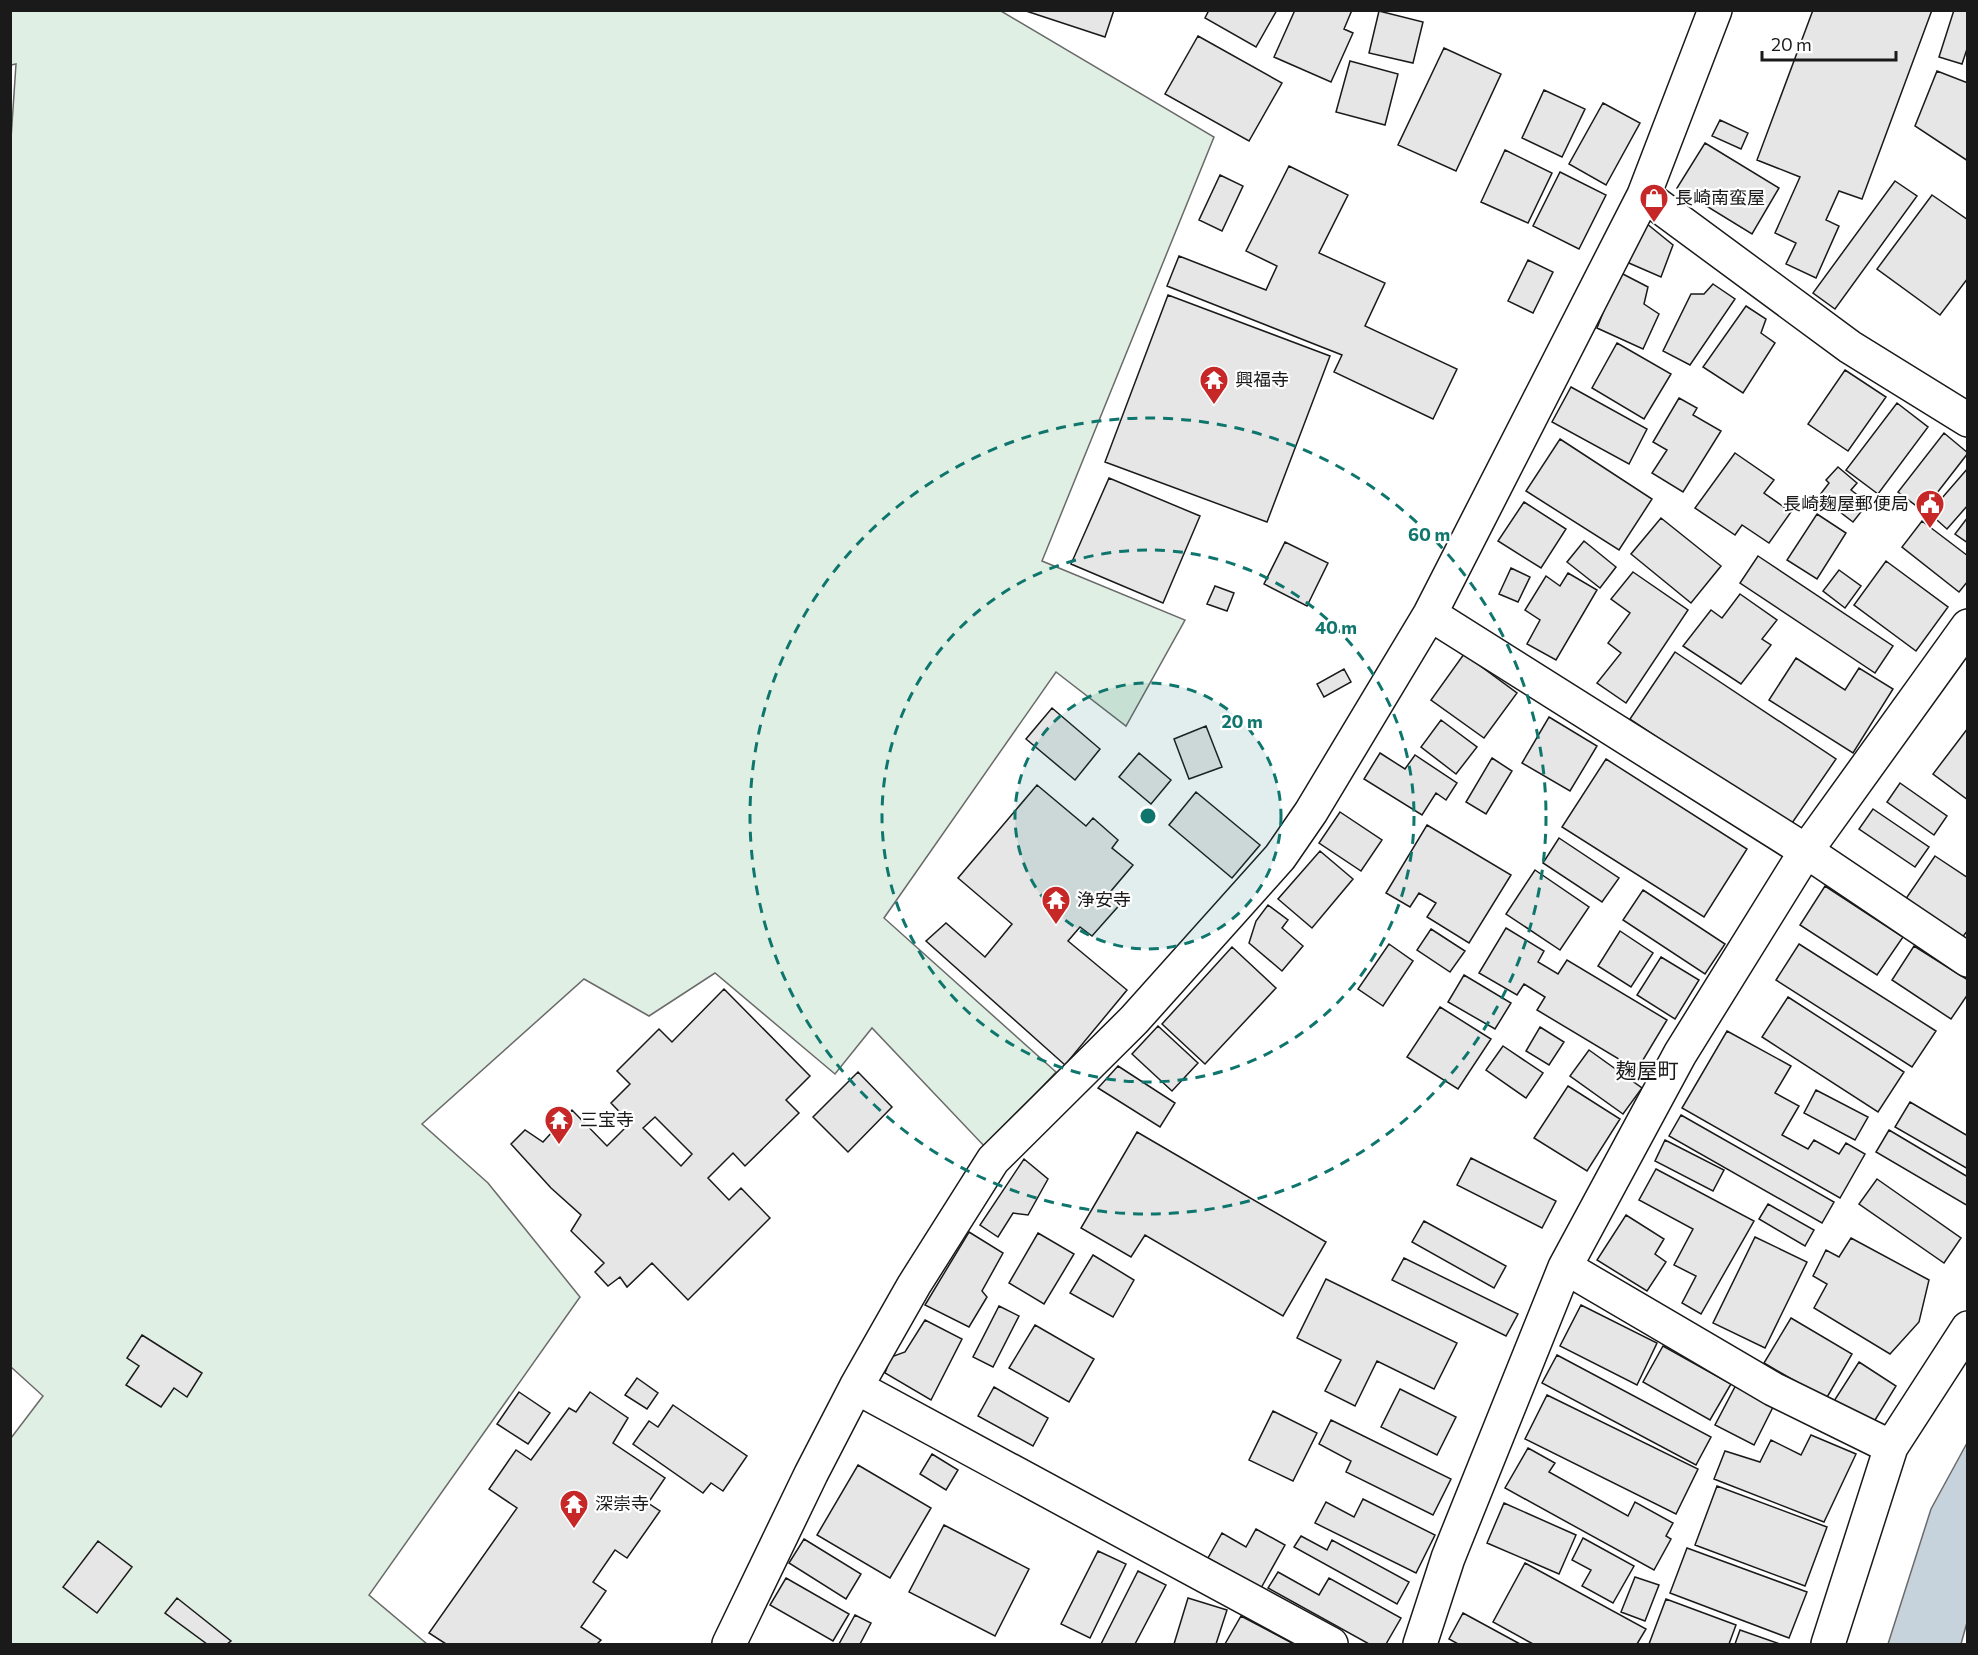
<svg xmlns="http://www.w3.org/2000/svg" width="1978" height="1655" font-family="Commissioner,'Noto Sans JP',sans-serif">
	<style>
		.green { fill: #e0efe3; stroke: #6a6a6a; stroke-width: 1.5 }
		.water { fill: #c6d2dc; stroke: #6a6a6a; stroke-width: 1.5 }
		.building { fill: #e6e6e6; stroke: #1a1a1a; stroke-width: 1.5; fill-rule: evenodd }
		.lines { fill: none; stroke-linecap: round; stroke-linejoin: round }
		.street-casing { stroke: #1a1a1a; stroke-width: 36 }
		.street { stroke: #fff; stroke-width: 33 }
		.ring { fill: none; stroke: #0f766e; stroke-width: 3; stroke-dasharray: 10 8 }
		.labels { text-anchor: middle; stroke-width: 4.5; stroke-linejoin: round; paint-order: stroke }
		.poi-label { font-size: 18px; fill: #1a1a1a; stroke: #fff; text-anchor: start }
		.quarter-label { font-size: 21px; fill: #1a1a1a; stroke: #fff }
		.centre { fill: #0f766e; stroke: #fff; stroke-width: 3 }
		.ring-label { font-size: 18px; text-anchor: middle; font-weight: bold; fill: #0f766e; stroke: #fff; stroke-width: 4.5; stroke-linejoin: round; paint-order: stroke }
	</style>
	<rect width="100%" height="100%" fill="#fff"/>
	<path class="green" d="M11 11H1001L1214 137 1042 561 1185 620 1126 726 1056 672 884 918 1056 1072 986 1148 872 1028 835 1074 715 973 649 1016 584 979 422 1124 488 1183 580 1297 369 1595 427 1644H11V1438L43 1396 11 1367 10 154 16 64 11 65Z"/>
	<path class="water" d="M1967 1443 1968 1619 1961 1644H1888L1931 1509Z"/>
	<path class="building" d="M1023 10H1114L1105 37Z
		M1209 10H1277L1256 47 1205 18Z
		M1295 10H1352L1344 29 1353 33 1331 82 1274 57Z
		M1813 10H1932L1862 199 1839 191 1826 220 1839 226 1816 278 1786 264 1796 243 1775 233 1800 177 1757 160Z
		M1954 10H1968V46L1962 64 1939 57Z
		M1379 11 1423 22 1413 63 1369 53Z
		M1198 36 1282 83 1249 141 1165 94Z
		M1444 48 1501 74 1456 171 1398 145Z
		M1350 61 1398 74 1385 125 1336 112Z
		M1937 71 1968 83V161L1915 126Z
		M1544 90 1585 109 1562 157 1522 138Z
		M1603 103 1640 123 1606 185 1569 164Z
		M1720 120 1748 133 1741 149 1712 136Z
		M1705 143 1779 188 1752 234 1677 188Z
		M1505 150 1552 173 1528 223 1481 202Z
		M1289 166 1348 195 1319 253 1385 283 1365 326 1457 369 1433 419 1334 372 1342 355 1167 286 1179 256 1266 290 1277 266 1246 251Z
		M1560 172 1606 195 1579 249 1533 226Z
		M1220 175 1243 186 1222 231 1199 220Z
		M1895 181 1917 196 1835 309 1813 293Z
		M1932 195 1968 220V278L1940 315 1877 269Z
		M1641 219 1673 245 1661 277 1622 260Z
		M1528 260 1553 272 1533 313 1508 301Z
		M1619 272 1648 287 1644 304 1659 314 1643 349 1597 328Z
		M1713 284 1735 299 1690 365 1663 351 1691 294H1704Z
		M1168 295 1330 356 1267 522 1105 462Z
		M1746 306 1766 319 1761 333 1775 343 1743 393 1703 367Z
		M1617 343 1671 374 1644 419 1592 388Z
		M1845 370 1886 397 1848 451 1808 424Z
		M1571 387 1647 429 1629 464 1552 422Z
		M1679 398 1697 408 1693 415 1721 431 1683 492 1652 473 1667 450 1653 442Z
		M1897 403 1928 427 1878 494 1846 470Z
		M1944 433 1968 453 1923 511 1898 492Z
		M1560 439 1652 499 1619 550 1526 491Z
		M1735 453 1774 480 1764 493 1791 512 1769 543 1742 525 1735 535 1695 508Z
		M1838 467 1857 483 1851 490 1868 503 1853 522 1819 496 1829 483 1826 480Z
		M1968 468V505L1947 529 1929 513Z
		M1109 478 1200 516 1163 603 1071 564Z
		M1524 502 1566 529 1541 568 1498 541Z
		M1817 514 1846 533 1817 579 1787 560Z
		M1968 517V543L1955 534Z
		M1661 518 1721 566 1691 603 1631 554Z
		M1922 521 1968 556V581L1959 592 1902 547Z
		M1584 541 1616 567 1600 588 1567 562Z
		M1285 542 1328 563 1307 606 1264 584Z
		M1758 556 1893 646 1875 673 1740 583Z
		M1886 561 1948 607 1916 651 1854 605Z
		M1511 568 1530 577 1518 602 1499 594Z
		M1839 570 1861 586 1845 608 1823 591Z
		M1633 572 1688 610 1626 703 1597 683 1621 653 1608 643 1630 613 1611 599Z
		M1568 573 1597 590 1556 660 1527 644 1540 620 1525 610 1546 576 1560 586Z
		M1215 586 1234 593 1227 611 1207 604Z
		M1740 594 1777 620 1762 639 1771 645 1741 684 1683 646 1711 610 1722 618Z
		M1675 652 1836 759 1790 826 1630 719Z
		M1464 654 1517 693 1484 738 1431 700Z
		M1796 658 1845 690 1859 668 1893 689 1853 753 1769 700Z
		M1344 669 1351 682 1324 697 1317 684Z
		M1052 708 1100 749 1075 780 1026 739Z
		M1549 717 1597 746 1570 791 1522 763Z
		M1441 720 1477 747 1456 774 1421 747Z
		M1206 726 1222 767 1189 779 1174 739Z
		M1968 728V800L1933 774Z
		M1139 753 1171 780 1151 804 1119 777Z
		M1380 753 1405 769 1415 755 1457 783 1446 800 1436 793 1422 815 1364 779Z
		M1492 758 1512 771 1486 814 1466 802Z
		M1606 759 1747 849 1704 917 1562 827Z
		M1900 783 1947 816 1934 835 1887 802Z
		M1037 785 1086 826 1093 818 1118 840 1112 848 1133 865 1111 891 1123 901 1092 936 1080 927 1068 941 1127 990 1065 1065 926 941 946 923 985 957 1012 924 958 878Z
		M1196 792 1260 845 1232 878 1169 825Z
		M1873 809 1929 847 1915 867 1859 829Z
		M1340 812 1382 840 1361 871 1319 843Z
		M1427 825 1511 875 1469 943 1427 917 1436 903 1419 893 1410 907 1386 893Z
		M1559 838 1619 878 1602 902 1543 863Z
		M1320 851 1353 879 1312 928 1278 899Z
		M1935 856 1968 878V930L1961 939 1905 900Z
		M1535 870 1589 907 1560 950 1506 914Z
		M1825 886 1903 937 1877 975 1800 925Z
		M1643 890 1725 944 1705 974 1623 920Z
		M1268 905 1288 920 1282 928 1303 946 1282 971 1249 943 1256 921Z
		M1506 928 1544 951 1538 962 1558 974 1567 960 1667 1020 1637 1070 1537 1010 1545 997 1524 984 1517 995 1479 973Z
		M1431 929 1465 951 1450 972 1417 950Z
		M1620 931 1653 953 1631 987 1598 966Z
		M1389 944 1413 961 1383 1006 1358 989Z
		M1799 944 1936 1031 1912 1067 1776 980Z
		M1914 946 1968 980V994L1951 1019 1892 980Z
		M1232 947 1276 988 1205 1064 1162 1024Z
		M1661 957 1699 980 1675 1019 1637 995Z
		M1464 975 1511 1003 1495 1029 1448 1002Z
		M724 989 810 1076 786 1100 799 1113 745 1166 733 1153 708 1178 729 1200 741 1188 770 1218 688 1300 652 1263 627 1287 620 1277 608 1286 595 1272 604 1263 571 1231 581 1215 551 1188 511 1144 525 1130 543 1142 572 1110 607 1146 630 1123 611 1103 630 1084 617 1071 659 1029 672 1042ZM655 1117 692 1154 681 1166 643 1128Z
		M1788 997 1904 1072 1878 1112 1762 1037Z
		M1440 1007 1491 1039 1458 1089 1407 1057Z
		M1158 1026 1198 1063 1172 1091 1132 1054Z
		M1540 1027 1564 1042 1549 1065 1526 1051Z
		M1727 1031 1791 1066 1775 1093 1799 1106 1782 1135 1808 1149 1814 1140 1839 1154 1846 1143 1865 1154 1840 1198 1682 1108Z
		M1503 1046 1543 1073 1526 1098 1486 1070Z
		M1589 1050 1642 1088 1623 1114 1570 1076Z
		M1118 1066 1175 1103 1160 1127 1098 1088Z
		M858 1072 892 1107 848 1152 813 1117Z
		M1568 1086 1620 1119 1587 1171 1534 1138Z
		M1816 1090 1868 1117 1855 1140 1804 1113Z
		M1910 1102 1968 1136V1169L1895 1127Z
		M1681 1115 1834 1202 1822 1223 1669 1136Z
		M1889 1130 1968 1177V1206L1876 1152Z
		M1137 1132 1326 1242 1283 1316 1145 1235 1131 1257 1081 1228Z
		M1665 1140 1724 1170 1713 1191 1655 1161Z
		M1471 1158 1556 1201 1542 1228 1457 1185Z
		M1024 1159 1048 1179 1028 1215 1013 1213 998 1237 980 1225Z
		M1656 1169 1754 1221 1701 1314 1682 1303 1696 1276 1674 1265 1693 1229 1639 1200Z
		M1877 1179 1961 1238 1944 1263 1859 1204Z
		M1768 1204 1814 1230 1805 1246 1759 1219Z
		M1626 1215 1664 1239 1655 1254 1666 1262 1647 1291 1597 1260Z
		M1424 1221 1506 1266 1494 1288 1412 1242Z
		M969 1232 1003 1253 982 1291 987 1297 969 1327 925 1305Z
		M1038 1233 1074 1254 1044 1304 1009 1283Z
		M1755 1237 1807 1262 1765 1348 1713 1323Z
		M1851 1238 1929 1280 1919 1322 1890 1354 1814 1308 1827 1284 1813 1276 1826 1250 1839 1257Z
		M1093 1255 1134 1280 1113 1317 1070 1293Z
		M1404 1258 1518 1314 1506 1336 1392 1280Z
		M1326 1279 1457 1343 1434 1389 1377 1361 1355 1406 1325 1391 1341 1360 1297 1338Z
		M1581 1305 1657 1343 1637 1385 1560 1346Z
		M999 1306 1019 1316 993 1367 973 1357Z
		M1791 1318 1852 1354 1826 1399 1764 1363Z
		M925 1320 962 1339 931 1400 885 1373 891 1357 905 1352Z
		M1035 1325 1094 1359 1069 1402 1009 1368Z
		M142 1335 202 1373 187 1397 174 1388 161 1407 126 1385 139 1366 127 1358Z
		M1663 1346 1731 1384 1710 1420 1643 1382Z
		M1557 1355 1711 1437 1696 1465 1542 1383Z
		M1859 1362 1896 1386 1872 1425 1834 1401Z
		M637 1378 658 1393 647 1409 625 1395Z
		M1737 1383 1775 1403 1754 1445 1715 1425Z
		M994 1387 1048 1418 1033 1446 978 1416Z
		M1400 1389 1456 1417 1437 1455 1381 1427Z
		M519 1392 550 1413 528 1444 497 1424Z
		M590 1392 628 1418 613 1443 665 1478 648 1503 660 1511 627 1558 615 1550 593 1582 606 1591 581 1627 601 1640 597 1644H446L429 1633 517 1508 489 1489 516 1450 531 1460 569 1408 576 1412Z
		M1547 1395 1698 1469 1676 1514 1525 1439Z
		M673 1405 747 1456 723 1491 711 1483 703 1493 633 1444 649 1421 658 1427Z
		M1273 1411 1317 1433 1293 1481 1249 1460Z
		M1331 1420 1451 1479 1433 1515 1346 1472 1351 1461 1319 1444Z
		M1811 1435 1856 1454 1824 1522 1714 1479 1725 1451 1760 1462 1771 1440 1801 1455Z
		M1528 1448 1555 1463 1549 1472 1628 1516 1635 1502 1673 1523 1666 1536 1671 1539 1654 1570 1505 1488Z
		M932 1454 958 1470 946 1490 920 1474Z
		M858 1465 931 1508 890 1578 817 1535Z
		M1717 1486 1827 1527 1805 1586 1695 1545Z
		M1363 1499 1435 1535 1416 1573 1315 1523 1326 1502 1354 1517Z
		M1504 1503 1576 1535 1559 1574 1487 1543Z
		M944 1525 1029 1569 995 1636 909 1592Z
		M1256 1529 1285 1545 1261 1588 1208 1558 1222 1533 1246 1547Z
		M1301 1536 1327 1550 1332 1540 1409 1582 1397 1604 1294 1547Z
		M1583 1538 1634 1566 1613 1603 1582 1586 1591 1570 1572 1560Z
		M804 1539 861 1574 846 1599 789 1563Z
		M98 1541 132 1567 97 1613 63 1587Z
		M1687 1548 1807 1592 1789 1638 1670 1593Z
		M1098 1551 1126 1564 1090 1638 1061 1624Z
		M1525 1563 1646 1629 1637 1644H1533L1493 1622Z
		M1138 1571 1166 1585 1135 1644H1101Z
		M1278 1572 1319 1595 1329 1578 1401 1618 1386 1644H1369L1268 1588Z
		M1635 1577 1659 1585 1645 1621 1621 1612Z
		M786 1578 849 1614 833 1641 770 1605Z
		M177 1598 231 1641 227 1644H207L165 1613Z
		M1188 1598 1227 1610 1216 1644H1174Z
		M1666 1599 1736 1625 1729 1644H1649Z
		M1463 1613 1520 1644H1458L1449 1639Z
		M855 1615 871 1623 860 1644H839Z
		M1241 1616 1294 1644H1225Z
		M1740 1630 1780 1644H1735Z"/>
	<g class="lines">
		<g class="street-casing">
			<path id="street" d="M1644 195 1850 347 1968 420
				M1430 614 1806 851 1968 960
				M1565 1267 1773 1389 1891 1447
				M856 1387 1331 1644
				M729 1644 811 1474 856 1387 914 1285 993 1160 1134 1020 1280 857 1311 812 1430 614 1644 195 1715 10
				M1420 1644 1448 1558 1565 1267 1680 1054 1806 851 1968 626
				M1828 1644 1891 1447 1968 1328"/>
		</g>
		<use href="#street" class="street"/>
	</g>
	<circle cx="1148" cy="816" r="133" fill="#0f766e" fill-opacity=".12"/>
	<g class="ring">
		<circle cx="1148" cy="816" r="133"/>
		<circle cx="1148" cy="816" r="266"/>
		<circle cx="1148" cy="816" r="398"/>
	</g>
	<defs>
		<g id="shop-pin" transform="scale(1.5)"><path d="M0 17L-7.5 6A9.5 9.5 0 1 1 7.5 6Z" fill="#c62828" stroke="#fff"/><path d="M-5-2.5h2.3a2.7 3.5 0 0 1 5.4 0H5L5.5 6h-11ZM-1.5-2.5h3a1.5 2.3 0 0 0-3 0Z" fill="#fff"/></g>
		<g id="temple-pin" transform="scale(1.5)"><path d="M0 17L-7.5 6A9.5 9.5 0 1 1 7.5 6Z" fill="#c62828" stroke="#fff"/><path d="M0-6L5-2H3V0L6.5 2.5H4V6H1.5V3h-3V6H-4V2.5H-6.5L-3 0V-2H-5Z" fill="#fff"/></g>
		<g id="civic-pin" transform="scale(1.5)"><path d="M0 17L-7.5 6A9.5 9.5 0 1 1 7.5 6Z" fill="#c62828" stroke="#fff"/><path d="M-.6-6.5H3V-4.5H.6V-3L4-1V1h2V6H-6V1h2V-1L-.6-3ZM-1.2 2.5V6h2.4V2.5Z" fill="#fff"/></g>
	</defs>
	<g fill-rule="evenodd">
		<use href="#shop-pin" x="1654" y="198"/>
		<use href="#temple-pin" x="1214" y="380"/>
		<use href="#civic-pin" x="1930" y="504"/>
		<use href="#temple-pin" x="1056" y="900"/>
		<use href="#temple-pin" x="559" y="1120"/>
		<use href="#temple-pin" x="574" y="1504"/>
	</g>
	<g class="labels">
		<g class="poi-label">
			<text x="1675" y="204">長崎南蛮屋</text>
			<text x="1235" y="386">興福寺</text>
			<text x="1909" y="510" text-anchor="end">長崎麹屋郵便局</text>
			<text x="1077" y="906">浄安寺</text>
			<text x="580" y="1126">三宝寺</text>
			<text x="595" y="1510">深崇寺</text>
		</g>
		<g class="quarter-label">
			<text x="1647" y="1078">麹屋町</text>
		</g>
	</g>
	<circle cx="1148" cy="816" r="9" class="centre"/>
	<g class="ring-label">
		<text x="1429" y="541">60 m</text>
		<text x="1336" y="634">40 m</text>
		<text x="1242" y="728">20 m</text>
	</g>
	<rect width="1978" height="1655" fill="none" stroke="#1a1a1a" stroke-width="24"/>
	<path d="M1762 51v9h134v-9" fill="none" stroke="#1a1a1a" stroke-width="3"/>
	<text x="1771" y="51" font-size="18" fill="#1a1a1a" stroke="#ffffff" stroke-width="4.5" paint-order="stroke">20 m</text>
</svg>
